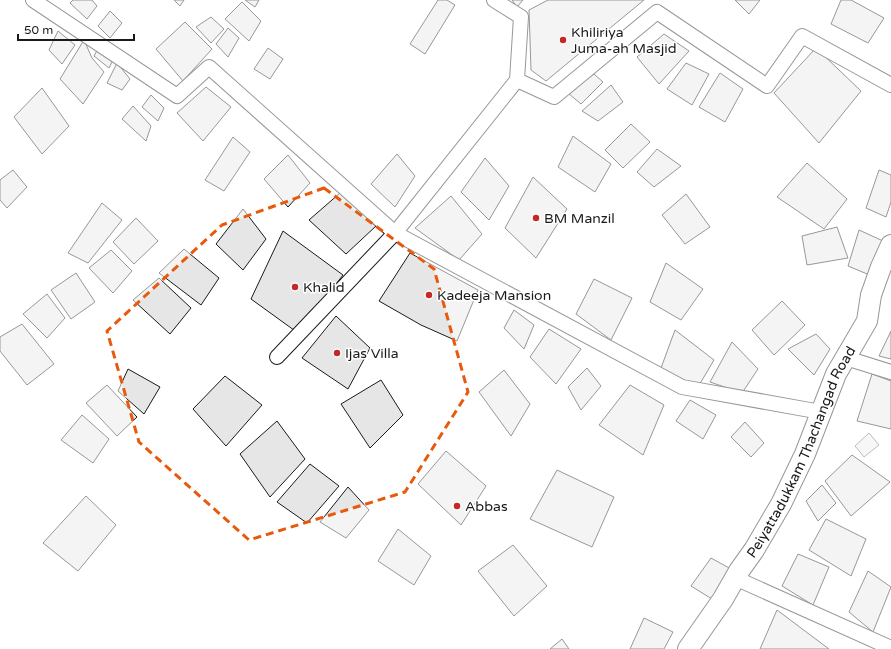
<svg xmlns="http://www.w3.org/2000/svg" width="891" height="649" font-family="'Varela Round',sans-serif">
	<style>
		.parking { fill: #ededed; stroke: #6a6a6a }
		.building { fill: #e6e6e6; stroke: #1a1a1a }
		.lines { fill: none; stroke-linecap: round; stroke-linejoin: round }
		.street-casing { stroke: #1a1a1a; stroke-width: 16 }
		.secondary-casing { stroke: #1a1a1a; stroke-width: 22 }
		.street { stroke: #fff; stroke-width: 14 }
		.secondary { stroke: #fff; stroke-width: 20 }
		.marked { fill: none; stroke: #e8590c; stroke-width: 3; stroke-dasharray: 8 5; stroke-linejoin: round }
		.poi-dot { fill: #c62828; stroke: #fff; stroke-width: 1.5 }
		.labels { text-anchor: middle; stroke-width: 3; stroke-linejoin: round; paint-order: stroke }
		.poi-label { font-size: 14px; fill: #1a1a1a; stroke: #fff; text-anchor: start }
		.street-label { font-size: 14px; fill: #1a1a1a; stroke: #fff }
	</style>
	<rect width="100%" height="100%" fill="#fff"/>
	<path class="parking" d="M869 433 879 445 864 457 855 446Z"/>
	<path class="building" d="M73 0H92L97 6 87 19 70 3Z
		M174 0H184L180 6Z
		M245 0H259L255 7Z
		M438 0H447L455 5 425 54 410 44Z
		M512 0H523L517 7Z
		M548 0H644L546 81 531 70 529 10Z
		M735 0H760L749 14Z
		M841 0H851L884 18 868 43 831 24Z
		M242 2 261 21 249 41 225 19Z
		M110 11 122 23 110 38 98 26Z
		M211 17 224 29 211 43 196 27Z
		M185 22 212 49 183 81 156 49Z
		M228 28 239 38 228 57 216 44Z
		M58 31 75 45 62 64 49 50Z
		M664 34 689 51 659 84 637 57Z
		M84 40 92 58 104 72 83 104 60 79Z
		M100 45 114 58 109 68 94 56Z
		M268 48 283 59 270 79 254 69Z
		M816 48 861 91 819 143 774 93Z
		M117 63 130 79 122 90 107 83Z
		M686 63 709 74 692 105 667 89Z
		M720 73 743 89 725 122 699 107Z
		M594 74 603 82 581 104 568 93Z
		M611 85 623 102 598 121 582 111Z
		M206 87 231 107 203 141 177 113Z
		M42 88 69 126 42 154 14 117Z
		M151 95 164 108 158 121 142 107Z
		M133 106 151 126 146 141 122 119Z
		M631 124 650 142 623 168 605 150Z
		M573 136 611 164 595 192 558 167Z
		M233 137 250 152 224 191 205 180Z
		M657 149 681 166 654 187 637 172Z
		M397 154 415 176 395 207 371 184Z
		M288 155 310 183 288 207 264 179Z
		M485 158 509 186 489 220 461 192Z
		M807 163 847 199 824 229 777 197Z
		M13 170 27 187 7 208 0 200V180Z
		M879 170 891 175V202L886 217 866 208Z
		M533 177 567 209 536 258 505 228Z
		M340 193 376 226 346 254 309 220Z
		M686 194 710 227 685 244 662 215Z
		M451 196 482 234 459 260 415 228Z
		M102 203 122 220 88 263 68 253Z
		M243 209 266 239 243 270 216 244Z
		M136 218 158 241 134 264 113 242Z
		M837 227 848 258 807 265 802 236Z
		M859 230 883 241 872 276 848 266Z
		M283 231 343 275 298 333 251 299Z
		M184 249 219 278 201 305 159 273Z
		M111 250 132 271 113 293 89 268Z
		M410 253 478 290 457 341 421 325 379 301Z
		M666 263 703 289 681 320 650 302Z
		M76 273 95 302 71 319 51 290Z
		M159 278 191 308 170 334 133 300Z
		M594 279 632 298 611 340 576 314Z
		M47 294 65 318 47 338 23 314Z
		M782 301 805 325 774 355 752 330Z
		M514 310 534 325 524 349 504 328Z
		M336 316 370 348 348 389 302 358Z
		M22 324 54 364 27 385 0 351V337Z
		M549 329 581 349 556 384 530 357Z
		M675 330 714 360 698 387 661 368Z
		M891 331V359L879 356Z
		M816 334 830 349 814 375 788 349Z
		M732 342 758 369 742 393 710 382Z
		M587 368 601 386 581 410 568 387Z
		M128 369 160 387 144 414 118 391Z
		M504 370 530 404 511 436 479 392Z
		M872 374 891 381V429L857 421Z
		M225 376 262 405 226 446 193 409Z
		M381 380 403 415 370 448 341 404Z
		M107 385 137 417 117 436 86 403Z
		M630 385 664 405 643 455 599 425Z
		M690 400 716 415 703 439 676 421Z
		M82 415 109 439 93 463 61 440Z
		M277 421 305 459 270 497 240 454Z
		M745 422 764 443 751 457 731 437Z
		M446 451 486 486 461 525 418 484Z
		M852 455 890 482 851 516 825 481Z
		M310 464 339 486 307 523 277 502Z
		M557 470 614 497 592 547 530 519Z
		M822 485 836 503 818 521 806 501Z
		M348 487 369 510 346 538 320 522Z
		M86 496 116 525 78 571 43 543Z
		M826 519 866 539 851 576 809 550Z
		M398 529 431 556 414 585 378 561Z
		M513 545 547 586 514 616 478 571Z
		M798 554 829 567 813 605 782 586Z
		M711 558 731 569 712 599 691 586Z
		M868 571 891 587 873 632 849 612Z
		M777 610 829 649H760Z
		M644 618 673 632 664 649H630Z
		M562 639 569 649H550Z"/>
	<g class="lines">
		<g class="street-casing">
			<path id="street" d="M33 0 177 96 209 67 395 233 517 80 521 17 494 0
				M517 80 554 97 657 12 767 86 802 36 891 85
				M277 357 395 233 682 387 821 412
				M846 358 891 372
				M735 578 891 648"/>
		</g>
		<g class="secondary-casing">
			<g id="secondary">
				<path id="s1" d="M688 649 723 599 739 571 754 550 781 504 805 454 836 374 867 321 871 295 881 267 891 245"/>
			</g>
		</g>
		<use href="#street" class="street"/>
		<use href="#secondary" class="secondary"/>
	</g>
	<path d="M0 0H891V649H0ZM324 188 434 269 468 392 405 492 249 540 139 442 107 331 222 225Z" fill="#fff" fill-opacity=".55" fill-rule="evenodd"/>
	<path class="marked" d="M324 188 434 269 468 392 405 492 249 540 139 442 107 331 222 225Z"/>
	<g class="poi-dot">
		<circle cx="563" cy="40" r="4"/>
		<circle cx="536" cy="218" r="4"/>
		<circle cx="295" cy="287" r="4"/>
		<circle cx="429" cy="295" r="4"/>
		<circle cx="337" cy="353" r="4"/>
		<circle cx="457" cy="506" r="4"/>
	</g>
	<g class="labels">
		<g class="poi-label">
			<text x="571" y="37">Khiliriya<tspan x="571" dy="16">Juma-ah Masjid</tspan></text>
			<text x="544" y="223">BM Manzil</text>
			<text x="303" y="292">Khalid</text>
			<text x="437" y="300">Kadeeja Mansion</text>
			<text x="345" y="358">Ijas Villa</text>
			<text x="465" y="511">Abbas</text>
		</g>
		<g class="street-label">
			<text dy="5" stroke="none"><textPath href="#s1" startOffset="228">Peiyattadukkam Thachangad Road</textPath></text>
		</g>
	</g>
	<path d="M18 34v6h116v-6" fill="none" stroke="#1a1a1a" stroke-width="2"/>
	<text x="24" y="34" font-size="12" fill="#1a1a1a" stroke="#ffffff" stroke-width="3" paint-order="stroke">50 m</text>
</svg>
